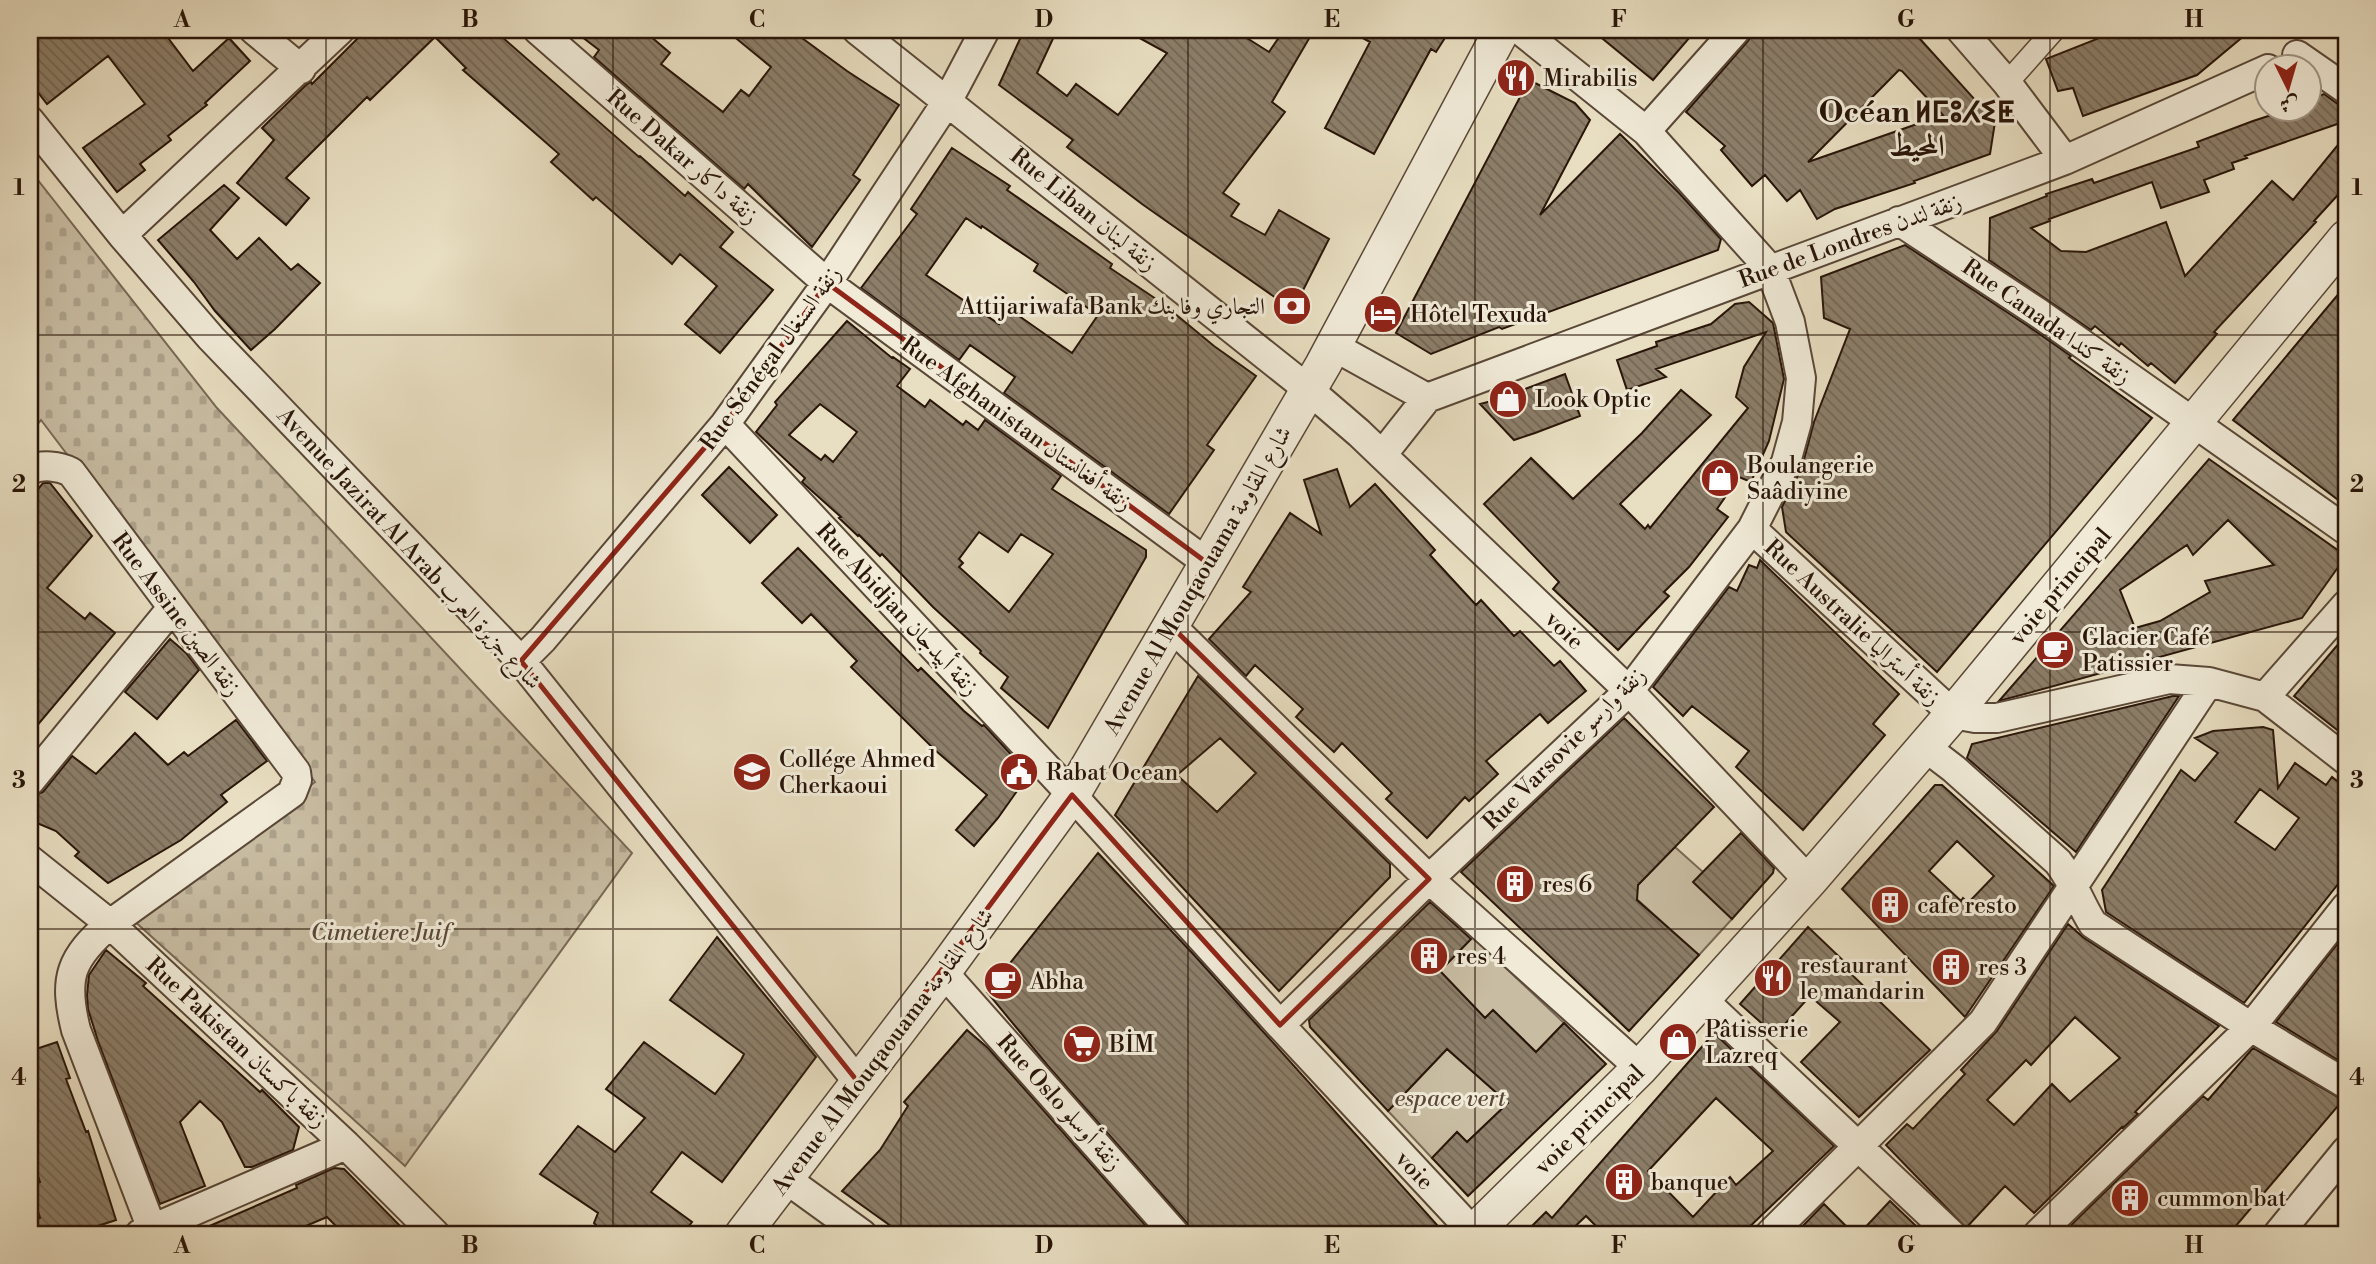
<svg xmlns="http://www.w3.org/2000/svg" width="2376" height="1264" font-family="'Libre Bodoni',Amiri,'Noto Sans Tifinagh',serif">
	<style>
		.cemetery { fill: url(#cemetery-stones); stroke: #786856; stroke-width: 2 }
		.green { fill: #c8bca2; stroke: #786856; stroke-width: 2 }
		.building { fill: url(#building-back-hatch); stroke: #291509; stroke-width: 2; fill-rule: evenodd }
		.lines { fill: none; stroke-linecap: round; stroke-linejoin: round }
		.pedestrian-casing { stroke: #594737; stroke-width: 24 }
		.minor-casing { stroke: #594737; stroke-width: 32 }
		.tertiary-casing { stroke: #594737; stroke-width: 38 }
		.pedestrian { stroke: #f0ead7; stroke-width: 21 }
		.minor { stroke: #f0ead7; stroke-width: 28 }
		.tertiary { stroke: #f0ead7; stroke-width: 35 }
		.marked { fill: none; stroke: #8f2418; stroke-width: 5; stroke-linejoin: round }
		.grid { fill: none; stroke: #291509; stroke-width: 2; stroke-opacity: 0.55 }
		.labels { text-anchor: middle; stroke-width: 6; stroke-linejoin: round; paint-order: stroke }
		.poi-label { font-size: 23px; fill: #291509; stroke: #f0ead7; text-anchor: start }
		.street-label { font-size: 23px; fill: #291509; stroke: #f0ead7 }
		.park-label { font-size: 23px; font-style: italic; fill: #594737; stroke: #f0ead7 }
		.district-label { font-size: 30px; font-weight: bold; fill: #291509; stroke: #f0ead7 }
		.neatline { fill: none; stroke: #291509; stroke-width: 2.5 }
		.grid-label { font-size: 23px; text-anchor: middle; font-weight: bold; fill: #291509 }
	</style>
	<defs>
		<pattern id="cemetery-stones" width="16" height="16" patternUnits="userSpaceOnUse" patternTransform="scale(1.75)"><rect width="16" height="16" fill="#c8bca2"/><path d="M2 7V4a2 2 0 0 1 4 0v3zM10 15v-3a2 2 0 0 1 4 0v3z" fill="#aca18a"/></pattern>
		<pattern id="building-back-hatch" width="6" height="6" patternUnits="userSpaceOnUse" patternTransform="scale(1.75)"><rect width="6" height="6" fill="#8c7e69"/><path d="M-1 5l2 2M0 0l6 6M5-1l2 2" fill="none" stroke="#726655"/></pattern>
	</defs>
	<rect width="100%" height="100%" fill="#e8dec1"/>
	<filter id="stains"><feTurbulence type="fractalNoise" baseFrequency=".00286" numOctaves="4"/><feColorMatrix values="0 0 0 0 .2 0 0 0 0 .09 0 0 0 0 .02 0 0 0 .5 -.17"/></filter>
	<radialGradient id="worn" r=".72"><stop offset=".6" stop-color="#630" stop-opacity="0"/><stop offset="1" stop-color="#630" stop-opacity=".3"/></radialGradient>
	<path class="cemetery" d="M30 170 217 408 632 853 405 1166 131 918 315 782 41 420 30 433Z"/>
	<path class="green" d="M1675 847 1703 872 1694 883 1732 919 1699 955 1630 893Z
		M1473 937 1564 1023 1536 1052 1494 1011 1485 1018 1440 971Z
		M1447 1049 1508 1103 1467 1142 1457 1132 1432 1158 1388 1111Z"/>
	<path class="building" d="M30 30H162L193 71 229 38 250 61 205 103 207 105 168 136 171 140 140 164 145 170 117 192 83 148 145 104 108 56 47 104 30 82Z
		M366 30H494L639 157 640 156 685 196 688 192 733 232 720 247 773 290 720 353 685 324 717 286 680 254 672 264 596 197 593 200 551 162 559 154 463 70 466 68 435 37 370 100 367 97 286 178 309 198 286 225 237 183 274 140 262 128 306 85 311 82 312 84Z
		M573 30H643L670 53 661 64 723 112 741 90 749 96 771 67 726 30H791L847 71 899 105 853 175 860 180 812 247 748 184 744 189 594 57 599 50Z
		M1024 30H1057L1037 73 1067 96 1076 84 1118 115 1167 53 1125 30H1234L1269 52 1284 30H1314L1272 102 1285 112 1223 193 1239 204 1231 216 1265 235 1279 210 1329 239 1293 310 1142 204 1067 147 1073 140 999 85Z
		M1348 30H1450L1436 52 1431 49 1374 154 1325 128 1370 42Z
		M1592 30H1696L1653 80Z
		M1754 30H1912L1995 122 1990 154 1914 181 1915 183 1835 209 1817 219 1800 190 1787 201 1765 175 1752 186 1721 150 1725 146 1686 112 1748 41ZM1899 70 1902 71 1943 115 1808 162Z
		M2094 30H2251L2197 75 2083 116 2073 88 2058 91 2046 59 2097 39Z
		M1529 80 1575 103 1590 120 1540 215 1620 134 1679 193 1721 239 1718 250 1502 329 1499 327 1431 354 1396 333Z
		M2324 94 2346 110V121L2245 156 2247 158 2232 163 2234 169 2204 180 2209 192 2161 208 2152 182 2049 219 2050 221 2031 228 2061 251 2086 252 2166 222 2185 276 2272 181 2293 200 2346 135V186L2314 221 2316 222 2214 332 2217 334 2175 383 2151 363 2148 366 2121 343 2119 346 2095 326 2091 330 1989 260 1990 218 2047 196 2046 194 2092 179 2094 183 2199 147 2197 142 2253 121 2293 108H2309V99Z
		M952 148 1010 186 1007 190 1112 264 1110 268 1162 303 1214 346 1256 376 1207 445 1214 450 1169 514 1004 393 1015 377 970 345 959 360 861 288 917 214 911 209ZM966 218 981 228 982 226 1038 264 1034 271 1098 315 1072 353 1009 309 999 324 926 275Z
		M224 185 239 198 210 230 237 259 259 238 291 270 298 264 320 283 275 329 251 350 215 311 194 282 158 240Z
		M1905 245 2028 326 2071 356 2069 358 2152 418 1937 672 1786 532 1782 507 1802 467 1814 422 1850 329 1824 318 1821 277Z
		M2346 285V506L2233 420Z
		M1749 302 1773 323 1784 379 1769 441 1751 482 1739 477 1717 509 1728 517 1689 567 1664 592 1669 596 1618 650 1553 589 1559 582 1484 504 1531 458 1573 499 1642 433 1681 390 1711 415 1620 504 1645 529 1648 525 1650 528 1748 408 1736 397 1744 367 1766 332 1656 369 1666 377 1627 390 1617 360 1657 346 1656 342 1711 324 1735 304Z
		M847 321 892 358 893 357 910 369 897 386 925 407 930 400 963 425 966 421 978 430 985 420 1061 476 1052 489 1146 550V557L1048 728 1001 688 1008 677 980 653 981 651 933 607 882 554 880 556 859 535 858 536 839 518 841 517 802 482 805 478 756 432 777 405 775 402ZM820 404 857 432 833 462 825 455 821 460 789 435ZM979 532 1008 552 1021 534 1053 554 1009 612 959 567 963 563 959 559Z
		M1565 374 1580 416 1535 433 1514 440 1480 404 1526 392 1525 389Z
		M2209 459 2346 556 2302 618 1999 701ZM2228 520 2274 565 2205 581 2210 592 2160 621 2135 628 2120 590 2187 545 2193 555Z
		M729 467 777 515 750 543 702 495Z
		M1337 469 1350 507 1375 484 1435 550 1430 555 1476 605 1481 600 1514 636 1520 631 1554 666 1560 661 1586 691 1548 723 1540 714 1486 761 1498 774 1469 801 1465 797 1427 838 1386 799 1392 793 1342 743 1334 752 1296 717 1303 709 1255 665 1246 676 1209 639 1251 592 1243 587 1290 513 1321 534 1304 480Z
		M43 483H50L92 536 47 588 85 619 90 613 115 633 30 734V499Z
		M798 548 918 671 921 668 964 711 982 726 984 725 1029 774 998 818 974 846 956 830 987 795 935 750 851 667 857 661 811 614 802 623 762 583Z
		M1760 560 1899 694 1873 724 1885 735 1803 830 1736 767 1749 751 1692 706 1683 716 1653 687 1729 587 1737 591 1749 565 1757 568Z
		M2346 635V737L2294 696Z
		M170 639 186 653 199 670 157 719 125 692Z
		M1198 676 1390 864V877L1279 991 1115 815ZM1220 738 1256 773 1217 812 1177 775Z
		M2173 696H2179L2076 852 1967 758 1972 744Z
		M1624 718 1714 807 1638 885 1637 900 1699 955 1629 1031 1461 872Z
		M236 720 267 761 221 795 227 802 181 840 108 883 75 856 79 852 56 831 30 820V797L43 792 72 756 96 774 135 733 168 765 184 752 188 756Z
		M2263 727 2273 730 2278 788 2295 763 2326 785 2332 777 2346 788V874L2244 1003 2106 912 2102 890 2181 770 2195 781 2218 753 2195 738 2213 731ZM2260 789 2299 818 2275 850 2235 822Z
		M1935 785H1942L2054 886 1965 1017 1842 889ZM1957 841 1994 876 1968 903 1963 898 1961 901 1929 871Z
		M1741 833 1774 868 1773 873 1732 919 1693 882Z
		M1098 853 1195 956 1438 1226 1427 1234H1191L1187 1223 1048 1066 987 992Z
		M1430 902 1471 939 1440 971 1485 1018 1493 1010 1536 1052 1564 1023 1606 1064 1468 1196 1432 1158 1457 1132 1467 1142 1508 1103 1447 1049 1388 1111 1310 1027 1309 1020Z
		M2068 924 2084 938 2219 1026 2135 1112 2138 1114 2123 1128 2122 1127 2034 1213 2005 1186 1966 1228 1886 1145 1907 1124 1913 1129 1965 1074 1961 1070 1997 1031ZM2075 1017 2120 1058 2070 1102 2052 1084 2014 1125 1987 1100 2026 1060 2031 1065Z
		M1808 927 1851 968 1848 971 1930 1050 1859 1117 1801 1062 1840 1022 1810 996 1775 1035 1740 1004Z
		M2346 933V1065L2276 1022Z
		M717 937 816 1057 722 1182 682 1152 651 1192 692 1222 683 1234H604L594 1223 598 1213 540 1174 578 1126 615 1152 645 1118 606 1089 644 1042 715 1094 741 1060 744 1054 670 1000Z
		M106 950 146 983 143 986 260 1092 262 1090 299 1127 293 1150 252 1167H245L222 1122 200 1101 180 1122 205 1186 160 1204 98 1041 88 1009 87 995 89 975Z
		M967 1030 988 1048 1153 1234H902L842 1191 880 1150 908 1106 904 1102Z
		M1714 1033 1834 1146 1742 1234H1604L1586 1216 1567 1234H1524L1546 1212 1552 1218ZM1716 1098 1773 1151 1736 1185 1730 1177 1693 1217 1648 1171Z
		M57 1042 70 1078 66 1079 86 1132 88 1131 116 1220 73 1234H30V1222L40 1218 30 1185 40 1182 30 1152V1101L37 1098 30 1076V1051Z
		M2253 1048 2343 1100 2229 1234H2062L2203 1096 2208 1100Z
		M334 1168 344 1169 408 1234H344L327 1217 287 1234H191L297 1188 296 1185Z
		M1890 1201 1916 1226 1927 1234H1859Z
		M1824 1204 1854 1234H1795Z"/>
	<g class="lines">
		<g class="pedestrian-casing">
			<path id="pedestrian" d="M2007 83 2054 30"/>
		</g>
		<g class="minor-casing">
			<path id="minor" d="M254 30 301 69
				M538 30 827 283 1206 562
				M857 30 1309 390 1359 433 1629 691 1809 881
				M1961 30 2007 83 2065 160
				M2297 55 2346 89
				M30 121 122 235 211 338 521 661 858 1082
				M1646 131 1736 30
				M1899 221 2037 312 2346 530
				M122 235 340 30
				M1333 346 1427 398
				M1427 398 2065 160 2268 69
				M725 424 1072 795 1280 1025 1475 1234
				M1382 455 1427 398
				M30 470C42 464 59 466 71 472L296 772 297 780 292 793 110 924C70 958 63 978 76 1030L152 1229
				M1752 529 1953 714 1975 718H1997L2169 679 2209 682 2265 697 2346 760
				M1170 625 1429 879 1640 1068
				M521 661 543 639 725 424 827 283 948 100 985 30
				M2265 697 2346 605
				M1924 746 1954 769 2058 862C2073 881 2080 904 2093 924L2251 1027 2346 1084
				M30 781 172 608
				M30 860 110 924 346 1145 435 1234
				M943 972 1175 1234
				M1702 999 1951 1234
				M1280 1025 1429 879 1629 691 1752 529 1786 462 1797 422 1801 378 1790 322 1770 269 1646 131 1520 30
				M786 1179 862 1234
				M140 1234 346 1145
				M1770 1234 1983 1022 2209 682
				M2038 1234 2251 1027 2346 907
				M2278 1234 2346 1151"/>
		</g>
		<g class="tertiary-casing">
			<path id="tertiary" d="M743 1234 943 972 1072 795 1323 365 1502 30
				M1472 1234 1640 1068 1809 881 1953 714 2346 238"/>
		</g>
		<use href="#pedestrian" class="pedestrian"/>
		<use href="#minor" class="minor"/>
		<use href="#tertiary" class="tertiary"/>
	</g>
	<path class="marked" d="M827 283 1206 562 1170 625 1429 879 1280 1025 1072 795 858 1082 521 661 725 424Z"/>
	<path class="grid" d="M326 30V1234M613 30V1234M901 30V1234M1188 30V1234M1475 30V1234M1763 30V1234M2050 30V1234M30 335H2346M30 632H2346M30 929H2346"/>
	<defs>
		<g id="restaurant-disc" transform="scale(2.0125)"><circle r="9.5" fill="#8f2418" stroke="#f0ead7"/><path d="M-5-6h1v4h1v-4h1v4h1v-4h1v5L-1.5 .5V6h-2V.5L-5-1ZM5-6V6H3V1.5H1.5Q1.5-4 5-6Z" fill="#fff"/></g>
		<g id="bank-disc" transform="scale(2.0125)"><circle r="9.5" fill="#8f2418" stroke="#f0ead7"/><path d="M-6-4H6V4H-6ZM0-2.3a2.3 2.3 0 1 0 0 4.6a2.3 2.3 0 1 0 0-4.6Z" fill="#fff"/></g>
		<g id="hotel-disc" transform="scale(2.0125)"><circle r="9.5" fill="#8f2418" stroke="#f0ead7"/><path d="M-6-4.5h1.5V1H6V5H4.5V3h-9V5H-6ZM-4 0a1.8 1.8 0 1 1 3.6 0ZM.5 0V-2.5h3Q6-2.5 6 0Z" fill="#fff"/></g>
		<g id="shop-disc" transform="scale(2.0125)"><circle r="9.5" fill="#8f2418" stroke="#f0ead7"/><path d="M-5-2.5h2.3a2.7 3.5 0 0 1 5.4 0H5L5.5 6h-11ZM-1.5-2.5h3a1.5 2.3 0 0 0-3 0Z" fill="#fff"/></g>
		<g id="cafe-disc" transform="scale(2.0125)"><circle r="9.5" fill="#8f2418" stroke="#f0ead7"/><path d="M-5.5-4.5H6V0H3Q3 3.5 0 3.5H-2.5Q-5.5 3.5-5.5 0ZM3-3.2v2h1.7v-2ZM-6 4.5H4V6H-6Z" fill="#fff"/></g>
		<g id="school-disc" transform="scale(2.0125)"><circle r="9.5" fill="#8f2418" stroke="#f0ead7"/><path d="M0-5L7-2L0 1L-7-2ZM-4 1L0 2.5L4 1V4Q0 6-4 4Z" fill="#fff"/></g>
		<g id="civic-disc" transform="scale(2.0125)"><circle r="9.5" fill="#8f2418" stroke="#f0ead7"/><path d="M-.6-6.5H3V-4.5H.6V-3L4-1V1h2V6H-6V1h2V-1L-.6-3ZM-1.2 2.5V6h2.4V2.5Z" fill="#fff"/></g>
		<g id="building-disc" transform="scale(2.0125)"><circle r="9.5" fill="#8f2418" stroke="#f0ead7"/><path d="M-4-6H4V6H1V3H-1V6H-4ZM-2.5-4.3h1.7v1.8h-1.7ZM.8-4.3h1.7v1.8H.8ZM-2.5-1h1.7V.8h-1.7ZM.8-1h1.7V.8H.8Z" fill="#fff"/></g>
		<g id="supermarket-disc" transform="scale(2.0125)"><circle r="9.5" fill="#8f2418" stroke="#f0ead7"/><path d="M-6-5.5h2.5l.6 2H6L4.5 2H-2.5L-4.4-4H-6ZM-1.5 3.2a1.3 1.3 0 1 0 .1 0ZM3 3.2a1.3 1.3 0 1 0 .1 0Z" fill="#fff"/></g>
	</defs>
	<g fill-rule="evenodd">
		<use href="#restaurant-disc" x="1516" y="78"/>
		<use href="#bank-disc" x="1292" y="306"/>
		<use href="#hotel-disc" x="1383" y="314"/>
		<use href="#shop-disc" x="1508" y="399"/>
		<use href="#shop-disc" x="1720" y="478"/>
		<use href="#cafe-disc" x="2055" y="650"/>
		<use href="#school-disc" x="752" y="772"/>
		<use href="#civic-disc" x="1019" y="772"/>
		<use href="#building-disc" x="1515" y="884"/>
		<use href="#building-disc" x="1890" y="905"/>
		<use href="#building-disc" x="1429" y="956"/>
		<use href="#building-disc" x="1951" y="967"/>
		<use href="#restaurant-disc" x="1773" y="978"/>
		<use href="#cafe-disc" x="1003" y="981"/>
		<use href="#shop-disc" x="1678" y="1042"/>
		<use href="#supermarket-disc" x="1082" y="1044"/>
		<use href="#building-disc" x="1624" y="1182"/>
		<use href="#building-disc" x="2130" y="1198"/>
	</g>
	<g class="labels">
		<g class="poi-label">
			<text x="1543" y="86">Mirabilis</text>
			<text x="1265" y="314" text-anchor="end">Attijariwafa Bank التجاري وفا بنك</text>
			<text x="1410" y="322">Hôtel Texuda</text>
			<text x="1535" y="407">Look Optic</text>
			<text x="1747" y="473">Boulangerie<tspan x="1747" dy="26">Saâdiyine</tspan></text>
			<text x="2082" y="645">Glacier Café<tspan x="2082" dy="26">Patissier</tspan></text>
			<text x="779" y="767">Collége Ahmed<tspan x="779" dy="26">Cherkaoui</tspan></text>
			<text x="1046" y="780">Rabat Ocean</text>
			<text x="1542" y="892">res 6</text>
			<text x="1917" y="913">cafe resto</text>
			<text x="1456" y="964">res 4</text>
			<text x="1800" y="973">restaurant<tspan x="1800" dy="26">le mandarin</tspan></text>
			<text x="1978" y="975">res 3</text>
			<text x="1030" y="989">Abha</text>
			<text x="1705" y="1037">Pâtisserie<tspan x="1705" dy="26">Lazreq</tspan></text>
			<text x="1109" y="1052">BİM</text>
			<text x="1651" y="1190">banque</text>
			<text x="2157" y="1206">cummon bat</text>
		</g>
		<g class="street-label">
			<text transform="translate(683 156) rotate(41)" y="8">Rue Dakar زنقة داكار</text>
			<text transform="translate(1084 209) rotate(39)" y="8">Rue Liban زنقة لبنان</text>
			<text transform="translate(1850 240) rotate(-20)" y="8">Rue de Londres زنقة لندن</text>
			<text transform="translate(2047 321) rotate(35)" y="8">Rue Canada زنقة كندا</text>
			<text transform="translate(770 358) rotate(-54)" y="8">Rue Sénégal زنقة السنغال</text>
			<text transform="translate(1017 423) rotate(36)" y="8">Rue Afghanistan زنقة أفغانستان</text>
			<text transform="translate(410 548) rotate(47)" y="8">Avenue Jazirat Al Arab شارع جزيرة العرب</text>
			<text transform="translate(1197 580) rotate(-60)" y="8">Avenue Al Mouqaouama شارع المقاومة</text>
			<text transform="translate(2060 586) rotate(-50)" y="8">voie principal</text>
			<text transform="translate(898 609) rotate(47)" y="8">Rue Abidjan زنقة أبيدجان</text>
			<text transform="translate(177 614) rotate(53)" y="8">Rue Assine زنقة الصين</text>
			<text transform="translate(1853 622) rotate(43)" y="8">Rue Australie زنقة أستراليا</text>
			<text transform="translate(1565 630) rotate(44)" y="8">voie</text>
			<text transform="translate(1564 748) rotate(-45)" y="8">Rue Varsovie زنقة وارسو</text>
			<text transform="translate(237 1042) rotate(43)" y="8">Rue Pakistan زنقة باكستان</text>
			<text transform="translate(882 1051) rotate(-53)" y="8">Avenue Al Mouqaouama شارع المقاومة</text>
			<text transform="translate(1060 1102) rotate(48)" y="8">Rue Oslo زنقة أوسلو</text>
			<text transform="translate(1589 1119) rotate(-45)" y="8">voie principal</text>
			<text transform="translate(1415 1170) rotate(47)" y="8">voie</text>
		</g>
		<g class="park-label">
			<text x="380" y="940">Cimetiere Juif</text>
			<text x="1450" y="1106">espace vert</text>
		</g>
		<g class="district-label">
			<text x="1917" y="122">Océan ⵍⵎⵓⵃⵉⵟ<tspan x="1917" dy="34">المحيط</tspan></text>
		</g>
	</g>
	<rect width="2376" height="1264" fill="none" stroke="#e8dec1" stroke-width="77"/>
	<g transform="translate(2288 88) rotate(175)"><circle r="33" fill="#f0ead7" stroke="#a09585" stroke-width="2"/>
	<path d="M0-5L12 26L0 18L-12 26Z" fill="#8f2418"/>
	<text y="-10" font-size="19" font-weight="bold" text-anchor="middle" fill="#291509">ش</text>
	</g>
	<rect x="38" y="38" width="2300" height="1188" class="neatline"/>
	<g class="grid-label">
		<text x="182" y="27">A</text>
		<text x="470" y="27">B</text>
		<text x="757" y="27">C</text>
		<text x="1044" y="27">D</text>
		<text x="1332" y="27">E</text>
		<text x="1619" y="27">F</text>
		<text x="1906" y="27">G</text>
		<text x="2194" y="27">H</text>
		<text x="19" y="195">1</text>
		<text x="2357" y="195">1</text>
		<text x="19" y="492">2</text>
		<text x="2357" y="492">2</text>
		<text x="19" y="788">3</text>
		<text x="2357" y="788">3</text>
		<text x="19" y="1085">4</text>
		<text x="2357" y="1085">4</text>
		<text x="182" y="1253">A</text>
		<text x="470" y="1253">B</text>
		<text x="757" y="1253">C</text>
		<text x="1044" y="1253">D</text>
		<text x="1332" y="1253">E</text>
		<text x="1619" y="1253">F</text>
		<text x="1906" y="1253">G</text>
		<text x="2194" y="1253">H</text>
	</g>
	<rect width="100%" height="100%" filter="url(#stains)"/>
	<rect width="100%" height="100%" fill="url(#worn)"/>
</svg>
